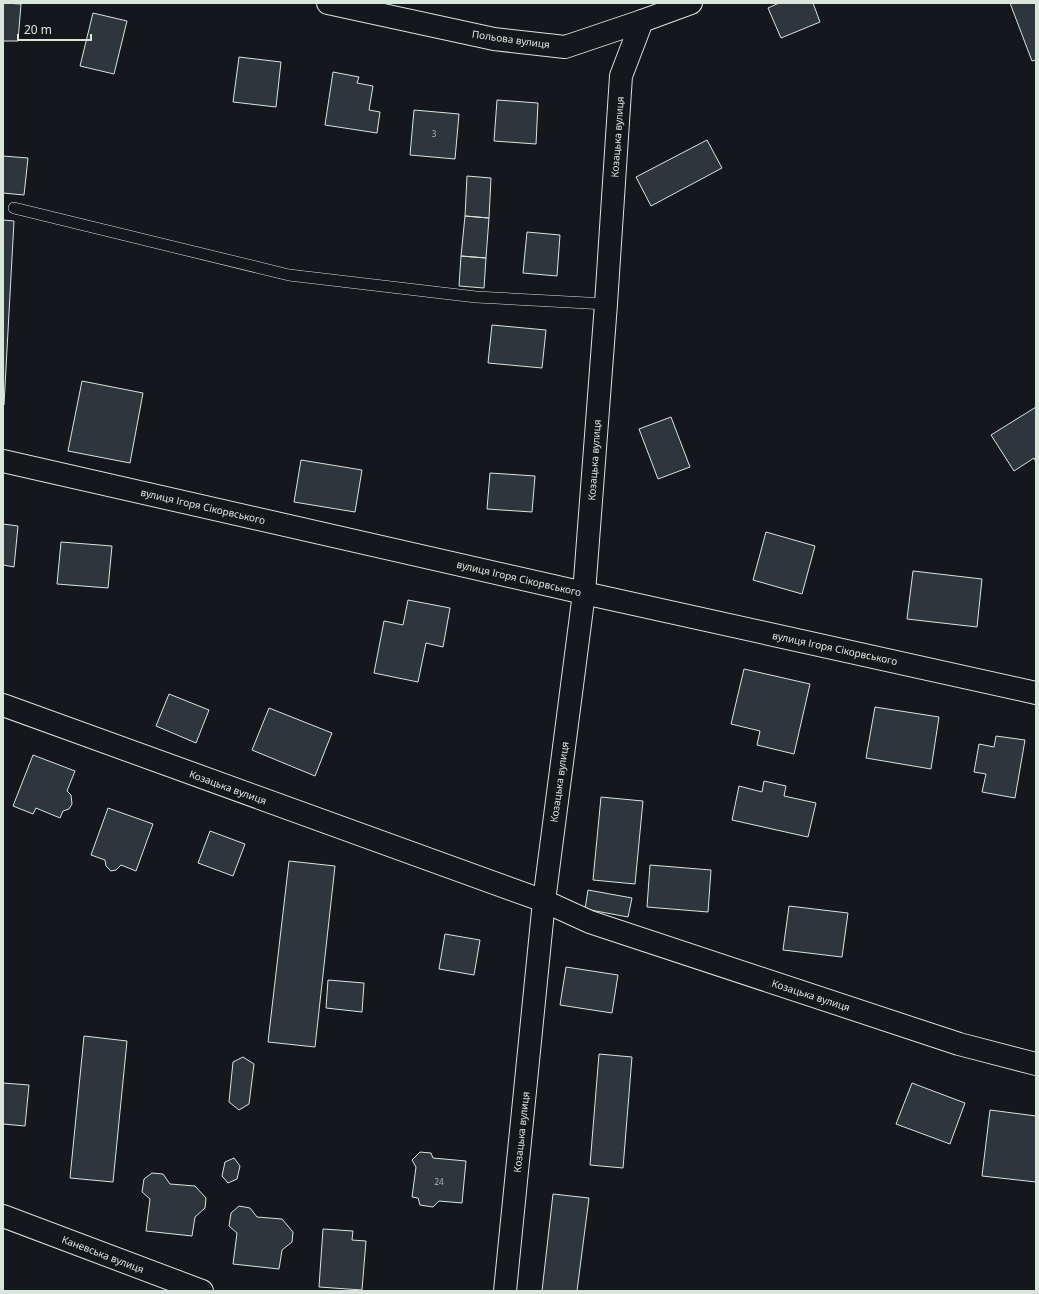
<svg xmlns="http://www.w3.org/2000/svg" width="1039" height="1294" font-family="'Noto Sans',sans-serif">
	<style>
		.building { fill: #2c363c; stroke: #d8e6dc }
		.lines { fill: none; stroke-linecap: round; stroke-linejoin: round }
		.lane-casing { stroke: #d8e6dc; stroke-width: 12 }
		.street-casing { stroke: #d8e6dc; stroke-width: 24 }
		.secondary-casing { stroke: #d8e6dc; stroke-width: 24 }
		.lane { stroke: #14181c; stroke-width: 11 }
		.street { stroke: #14181c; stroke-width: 22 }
		.secondary { stroke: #14181c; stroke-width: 22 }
		.labels { text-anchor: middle; stroke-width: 3; stroke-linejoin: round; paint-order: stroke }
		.number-label { font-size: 8px; fill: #adbab4 }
		.street-label { font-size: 10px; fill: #d8e6dc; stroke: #14181c }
	</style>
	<rect width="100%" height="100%" fill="#14181c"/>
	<path class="building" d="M3 3 21 4 18 41H3Z
		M779 3H813L820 22 781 38 768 8Z
		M1010 3H1036V60L1032 61Z
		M93 13 127 21 114 74 80 66Z
		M239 57 281 62 276 107 233 102Z
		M333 72 359 77 357 83 373 86 369 110 380 112 377 133 325 125Z
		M497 100 538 103 536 144 494 141Z
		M414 110 459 114 455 159 410 155Z
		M707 140 722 168 651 206 636 177Z
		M3 156 28 158 24 195 3 193Z
		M467 176 491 178 489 218 465 216Z
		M465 216 489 218 486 258 461 256Z
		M3 220 14 221 4 405H3Z
		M527 232 560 235 557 276 523 273Z
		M461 256 486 258 484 288 459 286Z
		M492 325 546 330 542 368 488 363Z
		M82 381 143 393 130 463 68 451Z
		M1036 407V462L1034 458 1014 471 991 435Z
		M671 417 690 467 658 479 639 429Z
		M301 460 362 470 355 512 294 502Z
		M490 473 535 476 532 512 487 509Z
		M3 524 18 526 14 567 3 565Z
		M766 532 815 546 802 594 753 580Z
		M61 542 112 546 108 588 57 584Z
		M913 571 982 579 977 627 907 619Z
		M408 600 450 608 443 647 426 643 418 682 374 673 384 621 403 625Z
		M744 669 810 684 794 754 757 745 760 731 731 724Z
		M169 694 209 710 196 743 156 726Z
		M875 707 939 717 931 769 866 758Z
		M269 708 332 733 315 776 252 750Z
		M996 736 1025 740 1015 798 982 792 986 774 974 772 979 744 994 747Z
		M33 755 75 771 67 791 71 795 72 804 69 809 63 811 60 818 36 808 33 814 13 806Z
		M764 781 786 786 784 796 816 803 808 837 732 820 739 786 762 792Z
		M601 797 643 801 635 884 593 880Z
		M108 808 153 824 136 871 121 865 116 870 111 871 106 866 105 860 91 855Z
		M210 831 245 844 233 876 198 863Z
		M289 861 335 866 315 1047 268 1042Z
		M650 865 711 870 708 912 647 907Z
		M588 890 632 898 628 917 585 909Z
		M789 906 848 913 842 957 783 950Z
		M445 934 480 940 474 975 439 969Z
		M566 967 618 975 612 1013 560 1005Z
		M328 980 364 983 362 1012 326 1008Z
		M84 1036 127 1041 113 1182 70 1178Z
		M599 1054 632 1057 623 1168 590 1165Z
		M243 1057 254 1064 249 1104 239 1110 229 1102 233 1062Z
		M3 1083 29 1085 25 1126 3 1124Z
		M912 1083 965 1103 950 1144 896 1124Z
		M990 1110 1036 1116V1182L982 1176Z
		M420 1152 431 1153 433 1158 466 1161 462 1203 439 1201 433 1207 420 1205 418 1198 412 1197 416 1167 412 1160Z
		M234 1158 240 1166 237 1179 228 1183 222 1176 225 1162Z
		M152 1173 163 1174 170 1184 195 1186 206 1198 205 1208 195 1217 192 1236 146 1231 150 1199 142 1192 144 1179Z
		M553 1194 589 1198 577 1291H542Z
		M239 1206 250 1208 257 1217 282 1219 293 1232 292 1242 282 1250 279 1269 233 1264 237 1233 229 1226 231 1213Z
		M323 1229 353 1231 352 1240 366 1241 362 1290 319 1287Z"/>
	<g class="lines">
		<g class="lane-casing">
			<path id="lane" d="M14 208 289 275 476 297 606 304"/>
		</g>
		<g class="street-casing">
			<path id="street" d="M328 3 494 39 565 47 642 21
				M3 461 584 593 1036 693
				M3 705 544 901 590 922 959 1044 1036 1064"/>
		</g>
		<g class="secondary-casing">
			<path id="secondary" d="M3 1216 202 1291
				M505 1291 544 901 584 593 606 304 621 76 642 21 691 3"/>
		</g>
		<use href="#lane" class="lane"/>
		<use href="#street" class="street"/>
		<use href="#secondary" class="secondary"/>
	</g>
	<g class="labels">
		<g class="number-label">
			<text x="434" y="137">3</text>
			<text x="439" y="1185">24</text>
		</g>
		<g class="street-label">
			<text transform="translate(511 39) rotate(8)" y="4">Польова вулиця</text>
			<text transform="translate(617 137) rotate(-86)" y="4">Козацька вулиця</text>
			<text transform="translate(594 460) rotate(-86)" y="4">Козацька вулиця</text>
			<text transform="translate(203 506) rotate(13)" y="4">вулиця Ігоря Сікорвського</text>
			<text transform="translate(519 578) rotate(13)" y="4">вулиця Ігоря Сікорвського</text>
			<text transform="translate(835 648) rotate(12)" y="4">вулиця Ігоря Сікорвського</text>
			<text transform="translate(559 782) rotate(-82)" y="4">Козацька вулиця</text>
			<text transform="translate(228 787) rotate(20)" y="4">Козацька вулиця</text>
			<text transform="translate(811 995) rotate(18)" y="4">Козацька вулиця</text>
			<text transform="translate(521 1132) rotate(-84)" y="4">Козацька вулиця</text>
			<text transform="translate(103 1254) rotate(21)" y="4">Каневська вулиця</text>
		</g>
	</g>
	<rect width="1039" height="1294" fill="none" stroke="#d8e6dc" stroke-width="8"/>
	<path d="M18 34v6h73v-6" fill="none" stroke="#d8e6dc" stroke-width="2"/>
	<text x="24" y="34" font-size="12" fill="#d8e6dc" stroke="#14181c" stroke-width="3" paint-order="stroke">20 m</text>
</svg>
